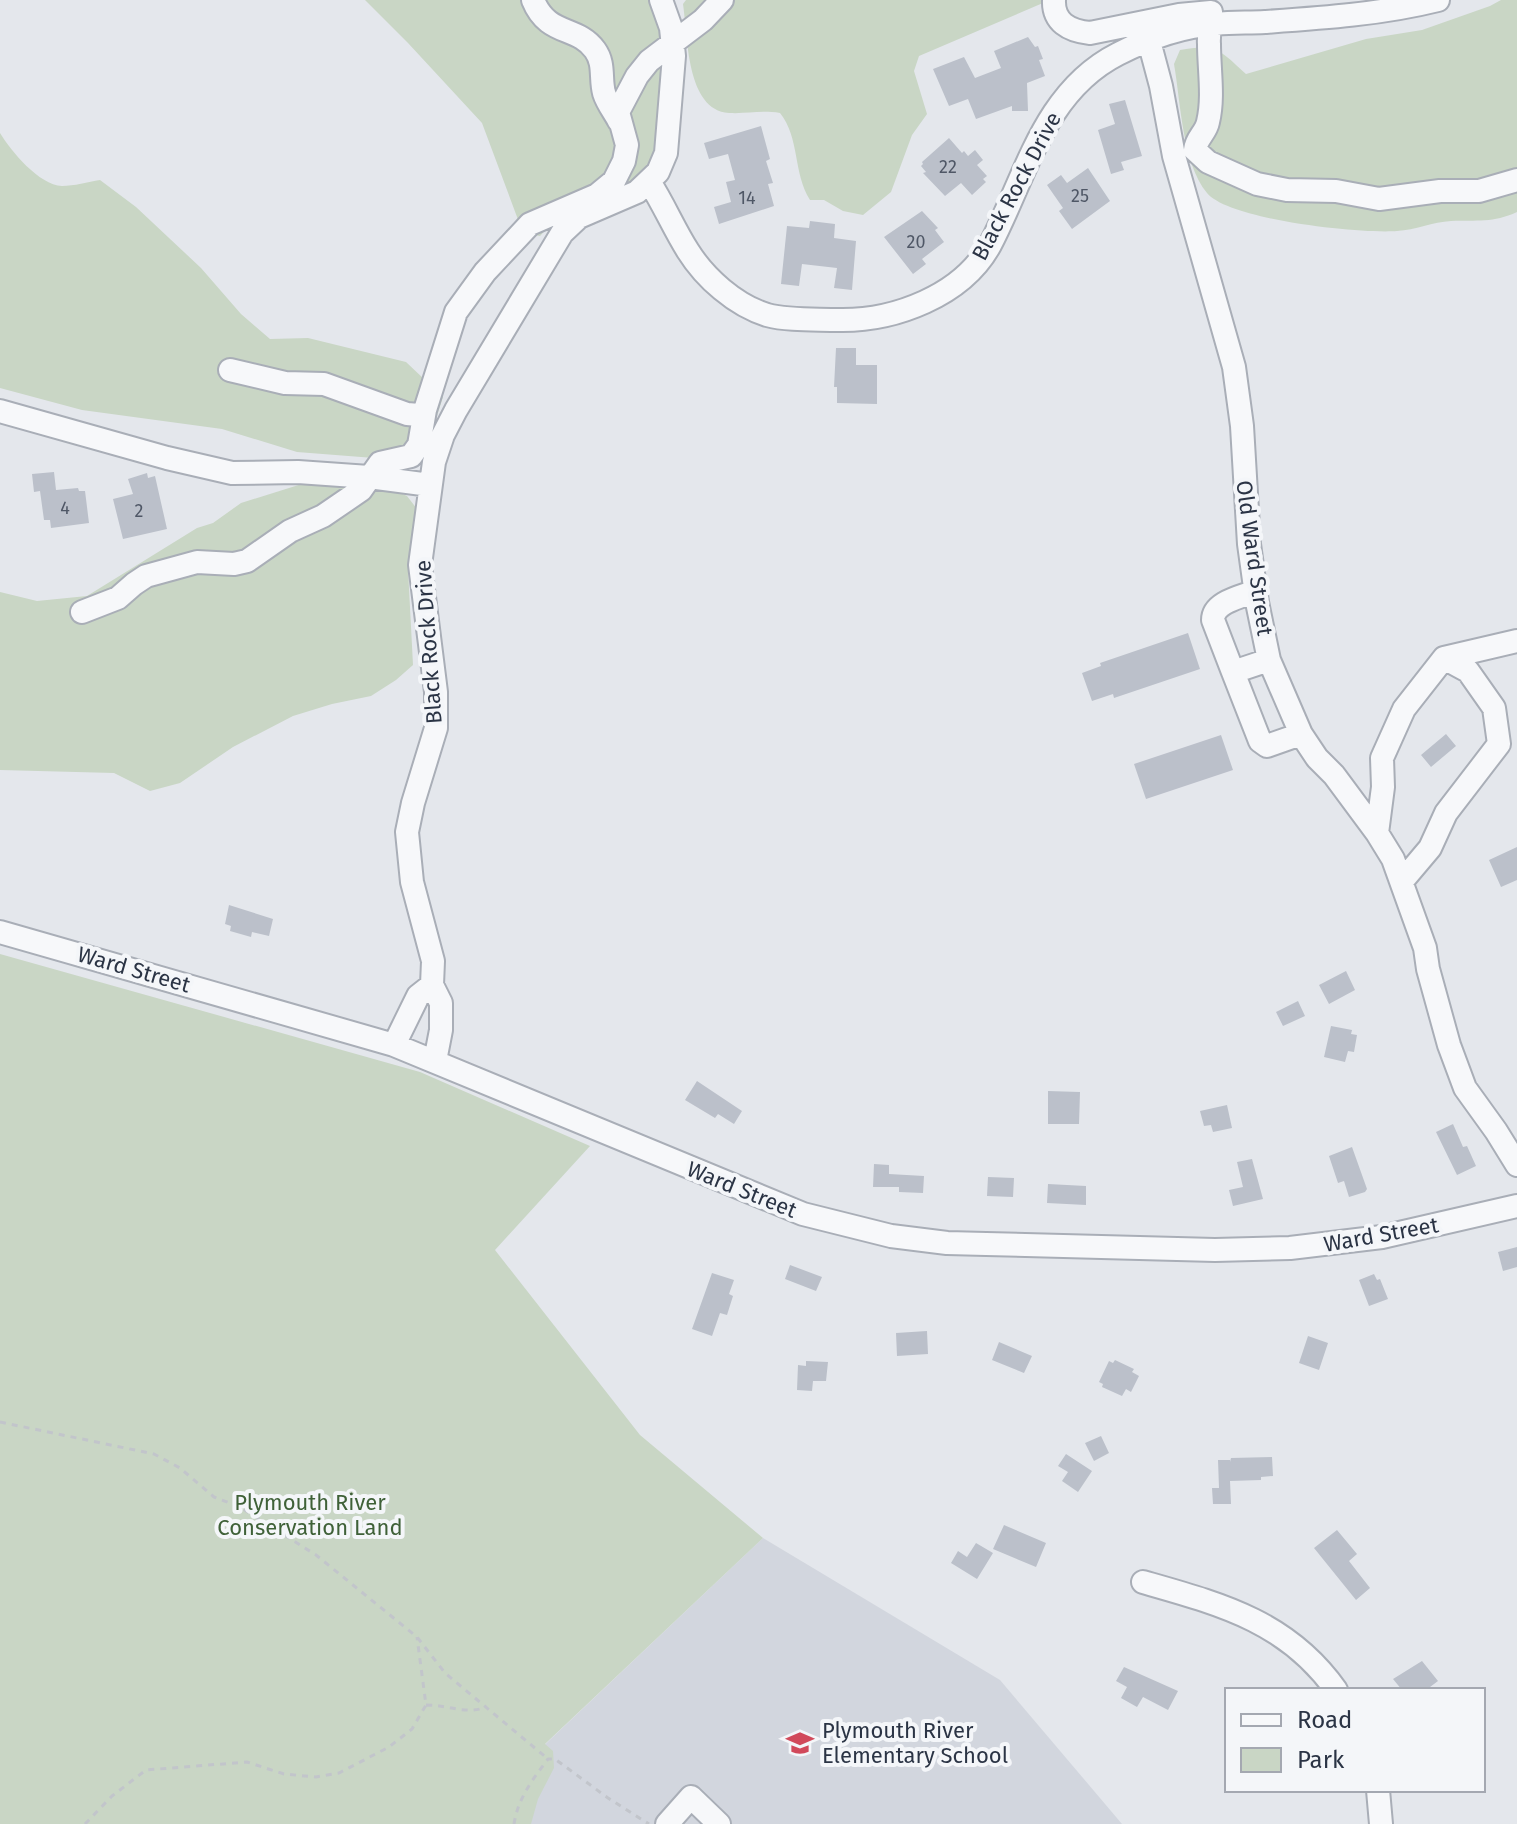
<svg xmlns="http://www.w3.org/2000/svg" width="1517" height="1824" font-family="'Fira Sans',sans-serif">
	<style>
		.built { fill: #d2d6de }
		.green { fill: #c9d6c5 }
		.building { fill: #bbc0ca }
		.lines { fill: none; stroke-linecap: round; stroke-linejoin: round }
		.minor-casing { stroke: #a9aeb7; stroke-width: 26 }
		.path { stroke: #c2c5cb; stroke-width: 3; stroke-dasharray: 6 6; stroke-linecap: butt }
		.minor { stroke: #f7f8fa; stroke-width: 22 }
		.labels { text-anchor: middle; stroke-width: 8; stroke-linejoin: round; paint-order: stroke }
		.number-label { font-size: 18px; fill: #4f5766 }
		.street-label { font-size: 22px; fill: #2b3445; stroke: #f4f6f9 }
		.park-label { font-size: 22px; fill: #3f6138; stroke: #f4f6f9 }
		.poi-label { font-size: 22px; fill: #2b3445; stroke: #f4f6f9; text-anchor: start }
	</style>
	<rect width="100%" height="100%" fill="#e4e7ec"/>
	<path class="built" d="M763 1538 1000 1680 1122 1824H461Z"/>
	<path class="green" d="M365 0H652L663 35 664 60 654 153 647 170 627 184 553 222 540 236 523 233 482 123 408 43Z
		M686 0H1050L919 56 914 71 927 114 912 135 891 192 863 215 843 211 824 200H810C793 173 800 138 780 113 760 110 747 114 729 113 686 110 688 37 683 4Z
		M1501 0H1517V212C1493 223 1477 220 1451 221 1433 222 1415 230 1397 231 1361 234 1229 220 1207 193 1182 162 1181 104 1174 64L1180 50C1216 43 1220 50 1246 74L1366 39 1422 30 1490 6Z
		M0 133C11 151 39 185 62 186 74 186 88 182 100 180L136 207 201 268 241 314 270 339 308 338 406 362 443 397 424 457 413 465 374 458 297 452 222 429 82 410 0 388Z
		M305 483 394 490 407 496 417 509 408 569 413 665 396 680 371 696 332 704 293 716 233 747 180 783 150 791 114 773 0 770V592L37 601 87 596 197 528 213 523 241 503Z
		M0 954 420 1072 590 1146 495 1250 640 1435 763 1538 545 1744 553 1751 554 1768 538 1799 531 1824H0Z"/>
	<path class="building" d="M1028 37 1035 47 1038 46 1043 59 1039 60 1045 76 1027 83 1028 111H1012V106L976 119 968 99 949 106 933 69 964 57 975 78 1001 68 994 51Z
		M1125 100 1142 156 1121 162 1124 170 1111 174 1098 130 1115 124 1109 104Z
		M761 126 770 159 766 161 773 183 768 184 774 206 719 224 714 207 731 202 726 182 735 180 728 154 709 159 704 143Z
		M949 138 962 153 964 151 968 156 975 150 983 160 977 165 987 176 983 179 986 182 972 195 961 183 945 196 923 173 926 172 921 166 923 164 922 162Z
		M1088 168 1110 201 1072 229 1059 211 1063 208 1047 185 1061 175 1067 183Z
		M922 211 938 228 935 230 944 242 922 259 926 264 913 274 884 237Z
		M810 221 835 224 834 238 856 241 852 290 834 288 837 268 802 264 799 286 781 284 787 226 809 228Z
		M836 348H856V365H877V404L837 403V387H834Z
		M54 472 56 490 78 488 79 491H85L89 523 51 528 50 520H44L40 491 34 492 32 474Z
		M147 473 148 478 155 476 167 529 123 539 113 499 133 494 128 479Z
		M1188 633 1200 669 1114 698 1113 694 1092 701 1082 673 1101 666 1100 663Z
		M1446 734 1456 746 1431 767 1421 755Z
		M1221 735 1233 770 1146 799 1134 764Z
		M1517 847V880L1501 887 1489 860Z
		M229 905 273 919 269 936 252 932 251 937 230 931 231 926 225 924Z
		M1346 971 1355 990 1329 1004 1319 985Z
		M1298 1001 1305 1016 1283 1026 1276 1012Z
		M1331 1026 1352 1030 1351 1034 1357 1035 1354 1052 1348 1051 1345 1062 1324 1057Z
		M697 1081 742 1111 734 1124 718 1114 715 1118 685 1100Z
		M1048 1091 1080 1092 1079 1124H1048Z
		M1227 1105 1232 1128 1213 1132 1211 1125 1204 1126 1200 1111Z
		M1453 1124 1463 1147 1467 1146 1476 1166 1457 1175 1436 1132Z
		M1352 1147 1367 1189 1365 1192 1349 1197 1344 1181 1338 1183 1329 1156Z
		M1252 1159 1263 1199 1233 1206 1229 1190 1243 1187 1237 1162Z
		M874 1164 889 1165V1174L924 1176 923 1193 899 1192V1187H873Z
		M988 1177 1014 1178 1013 1197 987 1196Z
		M1048 1184 1086 1186V1205L1047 1203Z
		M1517 1247V1267L1503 1271 1498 1252Z
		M790 1265 822 1277 816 1291 785 1279Z
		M712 1273 734 1280 729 1294 733 1296 727 1315 720 1313 712 1336 692 1329Z
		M1374 1274 1377 1280 1380 1279 1388 1299 1369 1306 1359 1280Z
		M927 1331 928 1354 897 1356 896 1333Z
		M1308 1336 1328 1343 1319 1370 1299 1363Z
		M999 1342 1032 1356 1024 1373 992 1360Z
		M1115 1360 1134 1369 1132 1372 1139 1376 1131 1392 1126 1389 1122 1396 1102 1387 1103 1384 1099 1382 1109 1361 1113 1363Z
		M806 1361 828 1362 826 1381H813L812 1391 797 1390 798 1365 806 1366Z
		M1101 1436 1109 1453 1094 1461 1085 1443Z
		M1066 1454 1092 1471 1078 1492 1062 1481 1068 1472 1058 1466Z
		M1272 1457 1273 1476 1261 1477V1480L1230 1481 1231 1504H1213L1212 1488H1219L1218 1460H1230V1462L1231 1458Z
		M1004 1525 1046 1543 1036 1567 993 1549Z
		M1337 1530 1357 1554 1349 1561 1370 1588 1356 1600 1314 1548Z
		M976 1543 993 1553 977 1579 951 1563 958 1551 967 1557Z
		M1422 1661 1438 1681 1426 1690H1402L1393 1679Z
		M1124 1667 1178 1691 1168 1710 1143 1697 1137 1707 1121 1698 1127 1687 1116 1681Z"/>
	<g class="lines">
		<g class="minor-casing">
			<path id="minor" d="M533 0C548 37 577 25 595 50 605 64 600 78 604 93 607 103 615 113 619 121
				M1054 0C1053 22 1069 31 1090 33L1179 15 1211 12C1212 23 1208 33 1209 44 1209 70 1214 97 1208 122 1206 133 1196 138 1195 150L1208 162 1257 184 1287 190 1336 191 1379 199 1440 191H1479L1517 180
				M1149 41 1161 86 1174 156 1234 367 1242 426 1249 544 1257 602 1269 660 1301 734 1317 758 1334 775 1377 833 1393 859 1425 948 1428 969 1449 1045 1465 1088 1496 1131 1517 1165
				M650 183C664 205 674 229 688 251 705 278 735 305 767 315 790 321 816 319 839 320 894 321 962 296 990 245 1026 177 1043 92 1118 54 1147 39 1183 26 1216 24 1232 22 1248 23 1265 22 1323 18 1382 14 1438 0
				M230 370 285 383 324 384 407 414 419 415 425 410
				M0 411 167 458 232 473 298 472 369 477 430 485
				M1256 591C1241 597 1213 602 1213 620L1233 672 1269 660
				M82 612 118 598 134 584 146 576 197 562 234 564 247 561 290 531 323 516 361 490 380 463 411 456 419 445 425 410 456 312 485 272 530 224 597 195 614 181 624 161 627 145 618 112 637 76 649 61 703 20 722 0
				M1444 658 1517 641
				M1233 672 1260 741 1267 746 1301 734
				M1377 833 1383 787 1382 758 1404 709 1444 658 1468 671 1494 708 1499 744 1446 813 1430 848 1403 880
				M0 932 394 1045 803 1214 891 1236 947 1243 986 1244 1215 1250 1290 1248 1382 1237 1517 1206
				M394 1045 418 996 432 985
				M435 1061 441 1030V1003L432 985 433 961 412 882 407 832 413 803 436 728V692L420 565 434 462 443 435 456 410 562 233 579 217 637 192 658 172 666 153 674 56 671 28 661 0
				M1143 1582C1220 1604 1287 1621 1336 1690
				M1378 1790 1381 1824
				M667 1824 691 1797 719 1824"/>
		</g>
		<path class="path" d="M0 1422 154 1454 180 1468 214 1497 240 1507 316 1555 417 1637 445 1673 548 1759
			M426 1705C449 1705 465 1715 487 1707
			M85 1824 112 1796 146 1770 247 1762 284 1774 316 1777 339 1773 389 1747 412 1729 426 1705 417 1637
			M514 1824C518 1798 533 1779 548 1759H555L608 1798 649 1824"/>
		<use href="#minor" class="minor"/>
	</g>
	<defs>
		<g id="school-bare" transform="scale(2.16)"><path d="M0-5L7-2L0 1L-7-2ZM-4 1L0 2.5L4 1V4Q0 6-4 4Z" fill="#d1495b" stroke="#f4f6f9" stroke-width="2.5" paint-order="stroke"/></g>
	</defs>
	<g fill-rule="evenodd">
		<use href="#school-bare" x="800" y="1743"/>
	</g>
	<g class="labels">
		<g class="number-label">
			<text x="948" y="173">22</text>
			<text x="1080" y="202">25</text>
			<text x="747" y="204">14</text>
			<text x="916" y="248">20</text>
			<text x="65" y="514">4</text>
			<text x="139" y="517">2</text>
		</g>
		<g class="street-label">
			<text transform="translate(1016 186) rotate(-62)" y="8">Black Rock Drive</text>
			<text transform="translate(1255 558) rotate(82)" y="8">Old Ward Street</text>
			<text transform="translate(428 642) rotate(-94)" y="8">Black Rock Drive</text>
			<text transform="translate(134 969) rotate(16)" y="8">Ward Street</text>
			<text transform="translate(742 1189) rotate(22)" y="8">Ward Street</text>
			<text transform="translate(1381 1234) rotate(-10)" y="8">Ward Street</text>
		</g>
		<g class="park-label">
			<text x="310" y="1510">Plymouth River<tspan x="310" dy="25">Conservation Land</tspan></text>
		</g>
		<g class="poi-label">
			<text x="822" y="1738">Plymouth River<tspan x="822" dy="25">Elementary School</tspan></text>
		</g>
	</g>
	<rect x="1225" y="1688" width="260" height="104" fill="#f4f6f9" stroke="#a4a8b1" stroke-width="2"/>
	<rect x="1241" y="1714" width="40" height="12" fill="#f7f8fa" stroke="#a4a8b1" stroke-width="2"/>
	<text x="1297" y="1728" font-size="24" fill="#2b3445">Road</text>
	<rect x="1241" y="1748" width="40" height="24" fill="#c9d6c5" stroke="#a4a8b1" stroke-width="2"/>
	<text x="1297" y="1768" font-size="24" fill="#2b3445">Park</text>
</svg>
